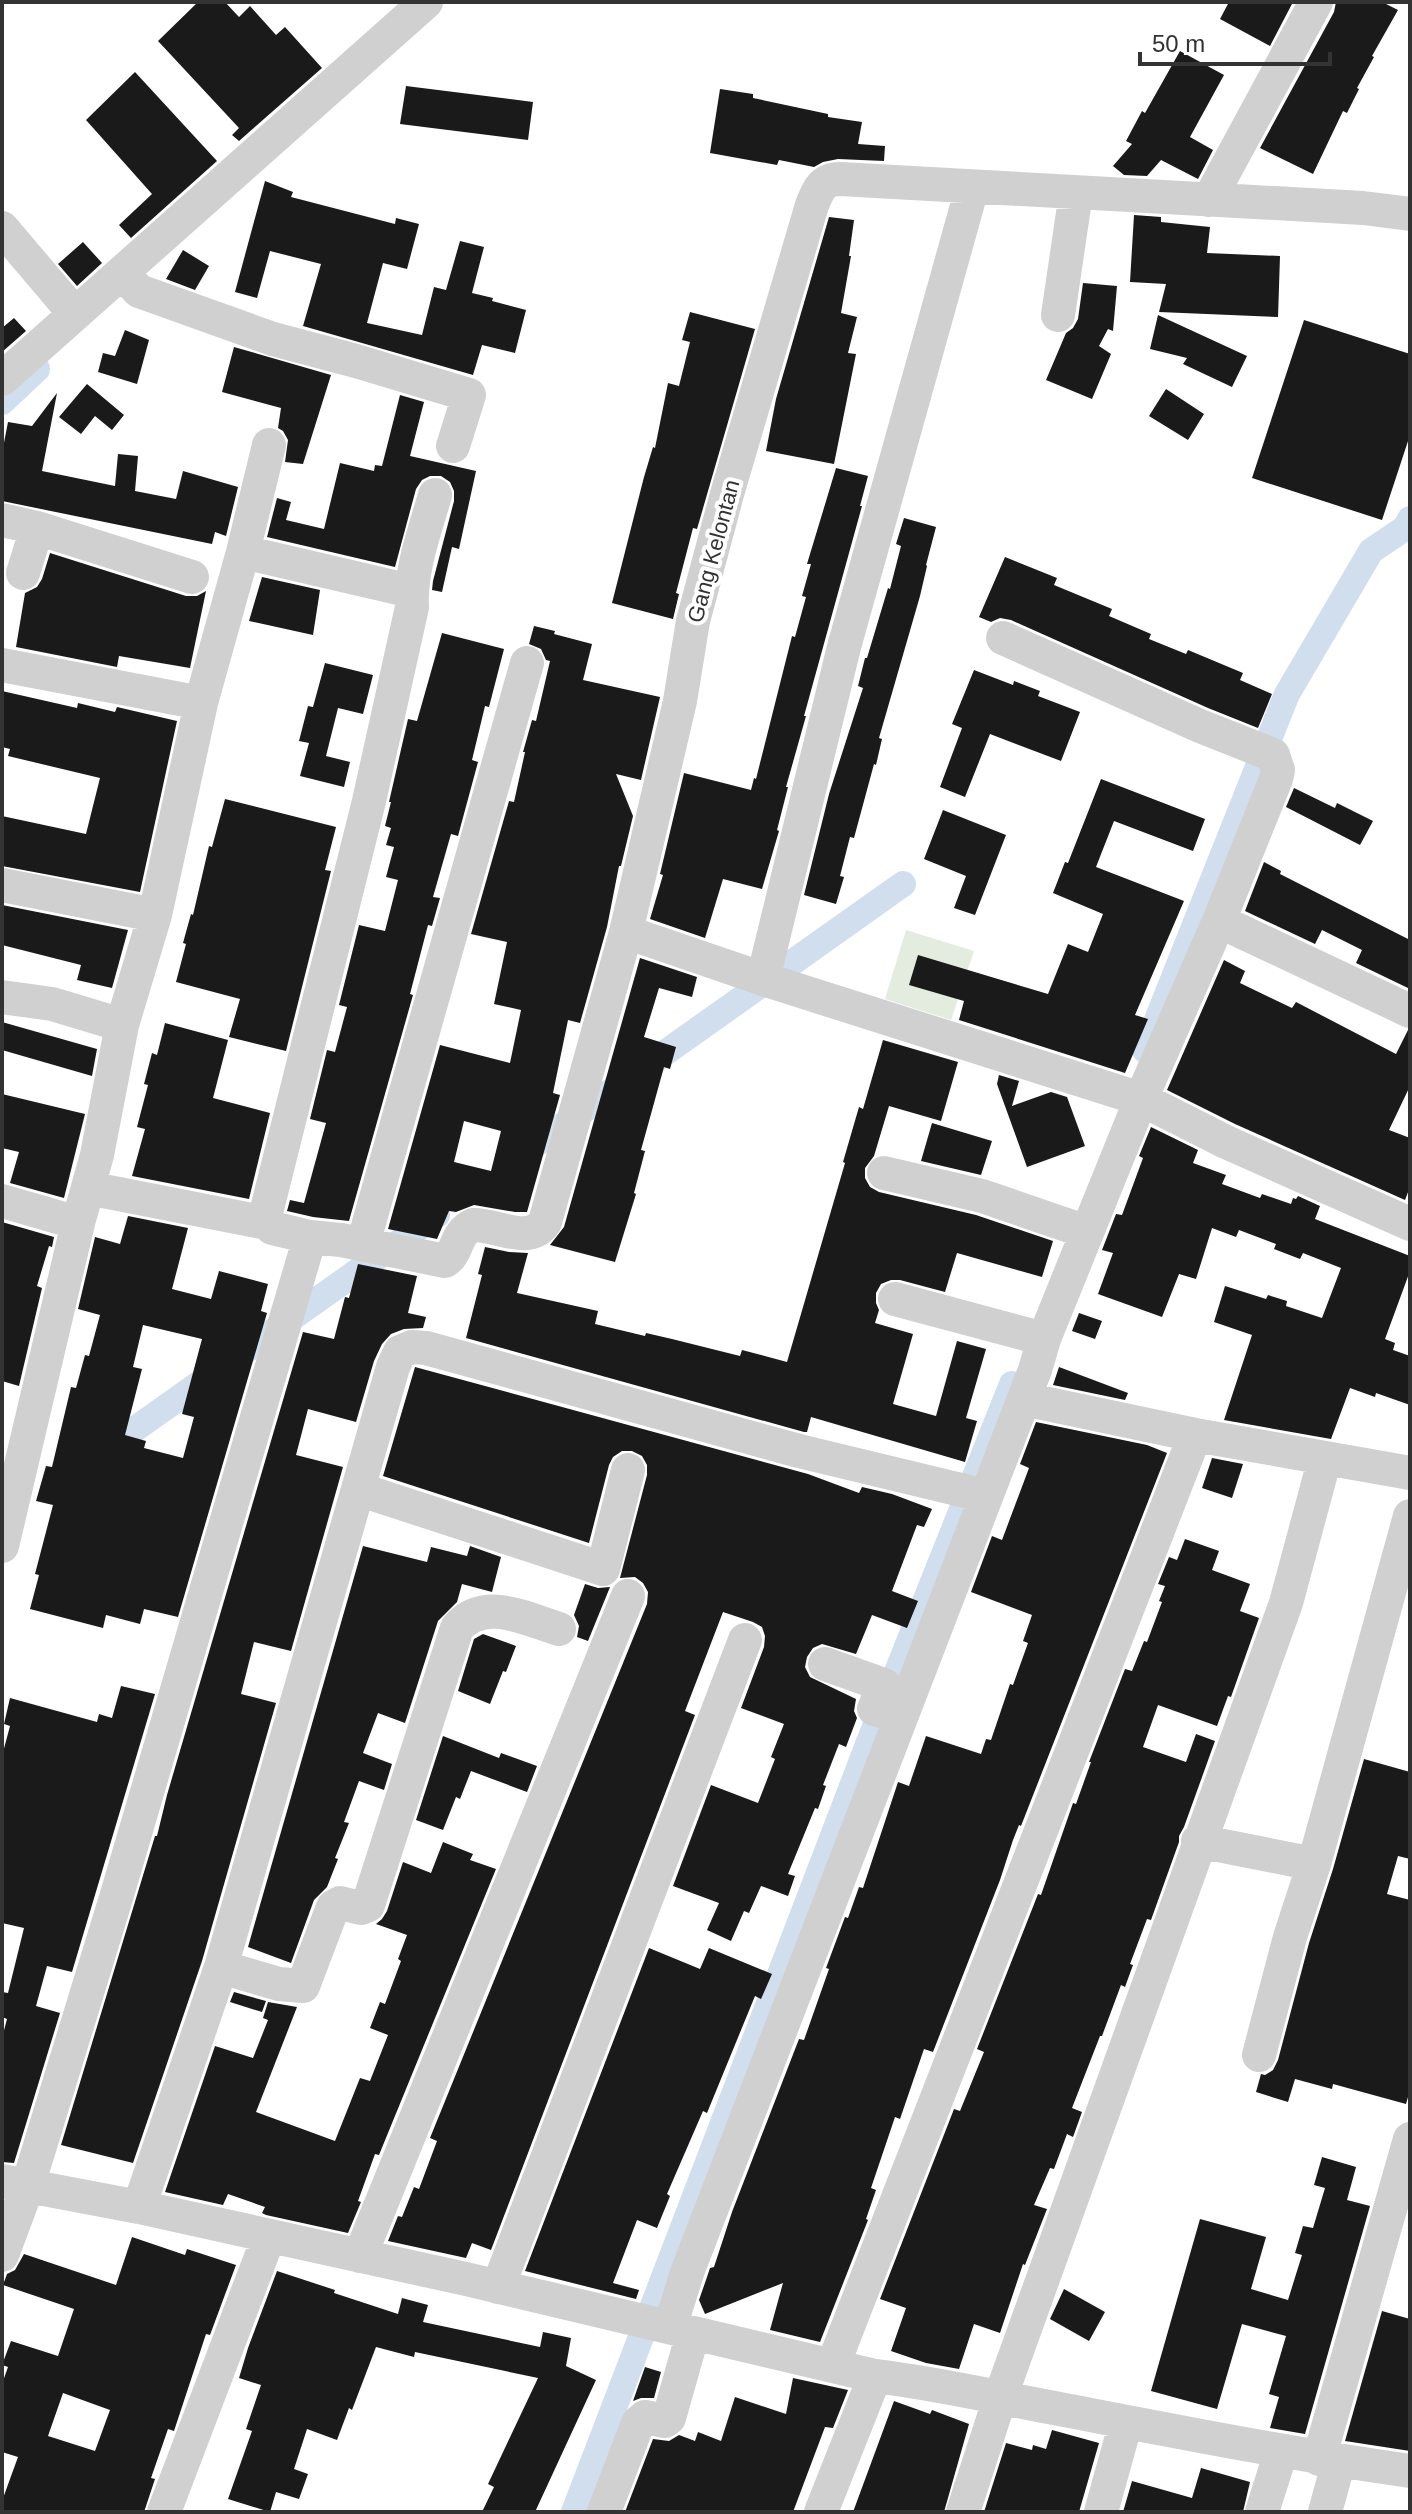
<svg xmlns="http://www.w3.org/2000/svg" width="1412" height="2514" font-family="Arial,sans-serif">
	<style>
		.green { fill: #e4ebdf }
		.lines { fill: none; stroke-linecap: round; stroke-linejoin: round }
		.canal { stroke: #d0deed; stroke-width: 26 }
		.building { fill: #1a1a1a; fill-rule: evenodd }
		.minor { stroke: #d0d0d0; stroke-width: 34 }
		.labels { text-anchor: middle; stroke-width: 8; stroke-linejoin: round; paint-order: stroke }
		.street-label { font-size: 22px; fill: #333; stroke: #fff }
	</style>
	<rect width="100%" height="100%" fill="#fff"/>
	<path class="green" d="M906 930 974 951 951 1020 885 999Z"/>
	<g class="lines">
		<path class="canal" d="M2 402 37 369
			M1145 1050 1287 694 1371 551 1405 528 1410 519
			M521 1155 903 884
			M97 1456 437 1215
			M574 2512 869 1742 1012 1384"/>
	</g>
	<path class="building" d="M198 2H225L239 17 250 6 276 35 285 27 322 68 239 141 232 135 239 128 158 41Z
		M1229 2H1293L1270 46 1220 19Z
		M1336 2H1382L1398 10 1372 56 1374 57 1357 88 1359 89 1347 113 1343 111 1313 174 1260 148 1334 12Z
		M1180 51 1224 75 1190 137 1213 150 1198 179 1161 160 1147 176 1124 175 1113 166 1132 144 1126 141 1142 111 1145 113Z
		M135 72 217 161 131 238 119 225 152 194 86 120Z
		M406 86 533 102 528 140 400 124Z
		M720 89 753 94V98L828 114V117L862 122 858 144 885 146 884 161 838 159 823 162 814 167 779 160 777 165 710 153Z
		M265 181 293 192 291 197 395 224 396 218 419 224 407 269 383 263 367 323 422 335 434 287 446 290 460 241 484 247 472 293 493 298 492 301 526 310 515 353 482 345 473 375 303 326 321 264 270 251 257 298 235 292Z
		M1134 215 1161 217V222L1210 227 1207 253 1280 256 1278 317 1159 312 1166 284 1130 282Z
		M829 217 854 220 849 256H851L841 313 857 317 848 353 856 354 834 464 766 451 776 399Z
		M83 242 102 263 77 286 58 264Z
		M183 250 209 266 195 290 166 279Z
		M1083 283 1117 286 1113 331 1108 329 1099 346 1111 354 1092 399 1046 380 1066 333 1073 328 1078 319Z
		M690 312 755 329 697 529 693 528 676 593 679 594 673 619 612 603 644 477 653 447 655 448 668 383 679 386 690 342 682 340Z
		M1158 315 1247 356 1232 387 1183 364 1187 358 1150 349Z
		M14 318 26 331 2 352V328Z
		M1304 320 1410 354V435L1382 520 1252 478Z
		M125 330 149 340 137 384 98 372 103 353 115 356Z
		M234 347 331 375 303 464 285 462 288 440 283 431 278 428 281 408 222 392Z
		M87 384 124 415 112 430 95 416 81 434 59 417Z
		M1166 389 1204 414 1188 440 1149 416Z
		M57 393 42 471 115 486 118 454 138 456 135 491 176 499 183 471 238 487 226 536 215 532 212 544 2 501V453L8 422 32 426Z
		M400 395 424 402 410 456 476 471 459 549 452 547 442 592 432 590 433 581 454 501V491L450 482 441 476H430L422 480 416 489 395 567 267 537 277 498 291 502 286 520 324 529 340 463 374 471 375 465 382 466Z
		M836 468 868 476 860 506H862L804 716H806L786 787H788L777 830 779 831 762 889 723 879 705 938 650 919 663 875 660 874 684 773 751 790 754 778 756 779 792 636 795 637 806 597 802 596 811 564H807Z
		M904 518 936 527 926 565 927 566 920 596 879 738 882 739 876 765 874 764 854 838 850 837 840 876 844 877 836 904 804 895 829 794 863 688 858 686 865 658H867L888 588 890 589 901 546 896 544Z
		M50 553 186 596H197L206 591 190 668 119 656 117 667 16 647 25 593 37 587 42 579Z
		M1005 557 1057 578 1054 585 1112 609 1109 616 1151 634 1149 639 1186 654 1188 650 1243 673 1240 680 1272 694 1258 728 1208 708 1011 620 1000 618 991 622 979 617Z
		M262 577 320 590 313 635 249 621Z
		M534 626 555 631 554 634 592 644 583 680 660 697 641 780 616 774 633 816 621 866H619L607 927 580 1023 568 1020 553 1093 560 1095 527 1212H515L474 1205 456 1212 449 1211 437 1239 388 1229 440 1045 510 1063 521 1010 494 1004 507 942 471 934 509 801 514 802 525 752H523L532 720 536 721 550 661 546 660 541 649 529 644ZM464 1121 501 1131 491 1171 454 1162Z
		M442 633 504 649 489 707 485 706 472 760 478 762 458 836 451 834 433 897 440 898 432 926 428 925 410 994 413 995 349 1221 313 1217 287 1211 290 1200 304 1203 326 1123 310 1119 327 1050 335 1052 347 1007 339 1005 359 925 385 931 398 880 386 877 394 847 386 845 391 828 385 826 391 802H389L408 719 417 721Z
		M325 663 373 675 363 714 338 708 326 756 350 762 344 787 300 776 309 743 299 741 308 706 313 707Z
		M974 670 1013 685 1014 681 1040 691 1038 696 1080 712 1061 761 990 734 965 797 940 787 962 728 952 724Z
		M2 691 77 708 78 703 115 712 117 707 177 721 140 892 2 866V816L86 834 100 778 8 756 10 749 2 747Z
		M1101 779 1205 819 1193 851 1114 821 1096 867 1184 901 1135 1015 1148 1019 1125 1073 959 1020 964 1001 909 985 918 955 1048 994 1068 944 1088 952 1103 914 1053 893 1065 862 1068 863Z
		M1294 788 1335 808 1337 803 1373 821 1360 845 1286 807Z
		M225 799 336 827 325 870 331 871 286 1051 229 1037 240 999 176 982 186 944 183 943 191 914 193 915 209 846 212 847Z
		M943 810 1006 835 975 915 954 908 966 876 924 859Z
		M1264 862 1281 871 1280 874 1410 940V989L1356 963 1362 950 1322 930 1315 944 1245 911Z
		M2 905 128 930 112 988 77 980 81 965 2 945Z
		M640 958 697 977 692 997 659 988 644 1037 676 1047 670 1069 664 1067 641 1150 645 1151 634 1193 636 1194 615 1262 550 1245 564 1227Z
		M1224 960 1245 971 1240 983 1292 1008 1296 1002 1396 1054 1408 1030 1410 1031V1086L1389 1130 1410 1138V1187L1405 1200 1235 1124 1167 1090Z
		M2 1022 97 1049 92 1076 2 1050Z
		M165 1023 228 1040 213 1098 270 1113 249 1199 132 1176 145 1129 137 1127 148 1085 144 1084 152 1053 157 1055Z
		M883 1040 958 1062 941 1121 889 1106 874 1156 865 1168V1178L870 1187 879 1192 976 1215 1053 1241 1042 1277 957 1253 945 1292 900 1280H891L881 1284 876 1293V1303L879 1310 875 1323 913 1334 893 1404 936 1416 957 1341 986 1349 966 1418 977 1421 965 1462 811 1417 807 1432H804L466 1338 482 1275 478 1274 485 1247 509 1252 528 1253 517 1293 598 1311 595 1324 645 1336 646 1333 672 1339 740 1356 742 1350 787 1362 845 1163 843 1162 859 1107 863 1109Z
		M999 1075 1019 1081 1012 1106 1051 1092 1067 1097 1085 1146 1027 1167 997 1084Z
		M2 1094 85 1114 64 1198 10 1183 19 1152 2 1148Z
		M932 1123 992 1141 981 1175 921 1161Z
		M1151 1127 1198 1150 1193 1163 1226 1175 1222 1184 1260 1198 1262 1194 1291 1204 1293 1198 1296 1199 1298 1196 1320 1206 1315 1219 1410 1256V1271L1385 1339 1395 1343 1393 1350 1410 1356V1405L1376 1393 1375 1397 1350 1388 1331 1439 1224 1420 1252 1335 1214 1322 1225 1286 1266 1299 1268 1295 1287 1301 1286 1306 1322 1318 1341 1268 1303 1253 1300 1259 1274 1249 1276 1244 1239 1230 1236 1237 1212 1228 1196 1279 1179 1274 1162 1317 1098 1294 1113 1253 1102 1250 1116 1214 1122 1215 1143 1158 1139 1156Z
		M128 1216 188 1228 172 1289 211 1299 219 1271 268 1284 261 1311 267 1313 178 1617 144 1609 140 1624 106 1615 103 1628 30 1609 39 1575 35 1574 53 1505 36 1501 46 1466 52 1467 71 1387 76 1388 85 1355 89 1356 100 1315 78 1309 95 1237 120 1244ZM143 1325 202 1339 182 1414 194 1417 183 1458 144 1448 146 1441 125 1435 142 1369 133 1367Z
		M2 1222 54 1237 52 1247 49 1246 37 1286 42 1288 19 1386 2 1381Z
		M358 1264 417 1276 408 1313 426 1317 423 1328 404 1329 391 1334 382 1344 374 1361 356 1422 308 1409 296 1455 343 1467 291 1651 254 1642 241 1694 276 1703 202 1961 133 2163 61 2145 155 1836H157L167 1795 303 1332 334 1339 345 1297 349 1298Z
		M1079 1313 1102 1321 1095 1339 1072 1331Z
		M415 1367 808 1474 859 1493 862 1487 892 1494 932 1509 924 1527 917 1525 892 1591 918 1601 907 1628 872 1615 856 1654 822 1644 813 1648 807 1657 805 1667 810 1677 856 1699 854 1711 857 1718 846 1747 839 1744 823 1785 826 1786 818 1809 815 1808 788 1874 795 1876 788 1896 761 1886 749 1913 744 1911 731 1941 707 1930 719 1903 673 1886 711 1785 758 1803 775 1759 771 1757 784 1724 741 1708 764 1647 765 1636 762 1627 753 1622 723 1612 685 1711 695 1715 491 2250 472 2243 466 2258 388 2241 398 2216 402 2217 414 2187 419 2189 437 2141 430 2138 647 1604 648 1592 643 1583 635 1577 620 1578 647 1475V1465L642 1456 632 1451H622L613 1457 609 1465 589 1543 383 1476Z
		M1059 1367 1128 1393 1125 1400 1053 1385Z
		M1036 1422 1147 1445 1167 1453 1021 1826 1019 1825 1013 1840 1000 1880 933 2052 924 2049 900 2119 895 2117 871 2188 876 2190 866 2219 868 2220 820 2342 770 2330 783 2283 705 2314 699 2300 707 2277 710 2268 714 2267 732 2212 799 2039 804 2040 829 1969 826 1968 845 1917 848 1918 859 1887 863 1888 898 1782 909 1786 926 1736 981 1754 986 1739 991 1740 1010 1684 1013 1685 1028 1643 1023 1641 1032 1615 971 1592 992 1536 1002 1540 1029 1468 1020 1464Z
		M1212 1458 1243 1464 1232 1498 1202 1488Z
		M1185 1539 1219 1551 1212 1570 1250 1584 1240 1611 1259 1618 1231 1697 1228 1696 1217 1726 1158 1705 1143 1747 1186 1762 1196 1734 1215 1741 1184 1827 1179 1836V1842L1151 1920 1147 1919 1130 1964 1133 1965 1125 1987 1121 1985 1102 2036H1100L1072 2108 1082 2112 1073 2137 1067 2134 1054 2169 1050 2168 1034 2205 1047 2209 1025 2265 1023 2264 1000 2333 974 2324 959 2369 926 2363 891 2351 906 2308 880 2299 954 2109 960 2111 984 2052 977 2049 1038 1894 1041 1895 1073 1803 1076 1804 1091 1762H1089L1125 1669 1132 1671 1144 1641 1147 1642 1162 1602 1159 1601 1165 1586 1158 1584 1169 1557 1177 1560Z
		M363 1546 427 1562 431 1547 467 1556 470 1546 501 1557 492 1592 462 1584 457 1602 438 1621 405 1723 378 1713 363 1753 392 1764 384 1790 359 1781 344 1822 349 1823 335 1858 338 1859 327 1887 314 1900 291 1963 248 1947Z
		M585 1584 598 1588 610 1587 588 1641 577 1637 579 1626 574 1615Z
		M483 1634 516 1646 506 1672 503 1671 490 1704 458 1691 474 1639Z
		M121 1686 155 1694 72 1972 47 1966 36 2006 60 2013 14 2163 2 2162V2038L7 2019 2 2017V1992L8 1993 24 1928 2 1923V1756L10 1726 4 1724 10 1698 97 1722 99 1714 112 1718Z
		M443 1736 499 1758 501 1753 537 1766 527 1792 471 1771 460 1799 456 1797 443 1830 416 1820Z
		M1364 1759 1410 1772V1859L1398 1856 1387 1894 1410 1900V2090L1406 2104 1333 2084 1332 2089 1295 2079 1288 2102 1256 2092 1261 2074 1265 2075 1273 2070 1278 2060 1309 1943 1333 1869Z
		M443 1842 473 1854 470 1860 496 1869 379 2155 375 2154 358 2201 361 2202 348 2233 266 2215 262 2213 265 2207 228 2194 223 2205 165 2192 215 2046 253 2058 268 2020 263 2018 268 2002 297 2007 256 2112 335 2141 360 2078 370 2081 388 2035 370 2028 380 2002 385 2004 401 1961 398 1959 407 1935 376 1924 382 1919 387 1911 403 1862 431 1873Z
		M649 1948 700 1969 709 1948 772 1974 761 1999 755 1996 707 2113 703 2111 667 2194 670 2196 657 2228 637 2220 613 2283 639 2290 636 2299 525 2271Z
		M234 1992 266 2001 262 2012 230 2002Z
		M1322 2157 1356 2167 1347 2200 1370 2206 1305 2434 1270 2428 1279 2397 1269 2394 1286 2336 1242 2324 1217 2409 1151 2391 1200 2219 1266 2237 1251 2289 1288 2300 1302 2255 1295 2253 1303 2226 1313 2228 1325 2188 1314 2185Z
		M132 2237 185 2255 187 2249 236 2265 210 2335 206 2334 174 2431 168 2429 151 2478 155 2479 144 2512H2V2501L18 2457 2 2452V2384L8 2367 2 2365 11 2341 58 2356 74 2309 3 2285 7 2274 15 2270 24 2254 116 2285ZM63 2393 110 2410 95 2451 48 2436Z
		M277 2271 335 2290 334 2293 398 2314 402 2298 428 2305 423 2322 540 2347 543 2332 571 2338 566 2366 596 2380 535 2512H482L494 2487 488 2484 538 2378 415 2352 414 2357 376 2347 352 2410 349 2408 337 2440 307 2429 294 2469 308 2474 299 2499 276 2492 270 2512 228 2499 252 2431 246 2429 261 2385 239 2378 248 2348Z
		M1064 2289 1105 2312 1089 2341 1050 2319Z
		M1382 2311 1410 2319V2451L1345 2441Z
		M645 2367 661 2372 654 2398H641L633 2401Z
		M793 2378 848 2390 833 2428 825 2427 793 2512H625L653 2439 669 2441 679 2435 695 2441 698 2432 721 2441 735 2397 786 2414Z
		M894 2401 930 2414 932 2410 969 2424 944 2512H853Z
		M1052 2430 1099 2443 1079 2512H984L1006 2443 1032 2450 1033 2445 1046 2449Z
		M1201 2468 1250 2482 1243 2512H1123L1132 2481 1192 2498Z"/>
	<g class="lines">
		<path class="minor" d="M1209 200 1316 2
			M2 228 75 314
			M122 273 139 291 273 339 356 361 469 395 453 446
			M1058 315 1076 193
			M2 379 426 2
			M2 520 37 528 23 573
			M37 528 192 577
			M243 552 411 591
			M1003 638 1200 726 1273 755 1278 770 1276 779 1219 921
			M2 665 201 703
			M2 885 155 915
			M626 932 763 979 1141 1099 1226 1142 1410 1224
			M763 979 844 647 972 188
			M2 997 52 1004 122 1025
			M884 1173 982 1196 1087 1232
			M88 1188 267 1223
			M2 1201 78 1223
			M310 1237 272 1228 267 1223 266 1213 369 801 412 607C410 569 425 531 435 495
			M363 1244 527 663
			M895 1299 1044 1339
			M1024 1399 1195 1435 1410 1473
			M358 1489 603 1569 628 1470
			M2 1546 78 1223 97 1155 122 1025 155 915 201 703 243 552 269 445
			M825 1664 884 1685 874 1709 901 1717
			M1198 1841 1314 1864 1410 1516
			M221 1967 279 1984 303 1986 333 1907 340 1903 361 1908 368 1905 457 1628C484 1596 526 1619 559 1629
			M1259 2055 1290 1937 1314 1864
			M2 2181 139 2207 466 2279 875 2376C934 2383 991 2396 1049 2407 1169 2430 1289 2454 1410 2471
			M139 2207 221 1967 393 1367 400 1352 412 1347 426 1348 799 1451 986 1496
			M2 2255 28 2185 116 1898 310 1237 341 1240 445 1261C459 1252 454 1234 473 1225 496 1224 529 1246 545 1222L626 932 680 701 693 621 727 494 812 205C818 190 822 179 840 179L1363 208 1410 214
			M360 2256 628 1596
			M498 2287 745 1640
			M670 2327 688 2270 1035 1370 1044 1339 1141 1099 1219 921 1410 1011
			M833 2365 1195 1435
			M1319 2459 1410 2139
			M164 2512 269 2236
			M604 2512 638 2423 645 2417 665 2421 669 2418 693 2333
			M821 2512 875 2376
			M963 2512 1000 2398 1286 1603 1325 1458
			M1101 2512 1126 2422
			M1262 2512 1281 2452
			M1325 2512 1339 2461"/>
	</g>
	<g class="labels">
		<g class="street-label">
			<text transform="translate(713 551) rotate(-75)" y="8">Gang Kelontan</text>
		</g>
	</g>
	<rect width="1412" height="2514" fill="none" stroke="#333333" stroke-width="8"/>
	<path d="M1140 52v12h190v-12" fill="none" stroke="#333333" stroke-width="4"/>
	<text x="1152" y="52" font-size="24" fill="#333333" stroke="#ffffff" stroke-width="6" paint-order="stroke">50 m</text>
</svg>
